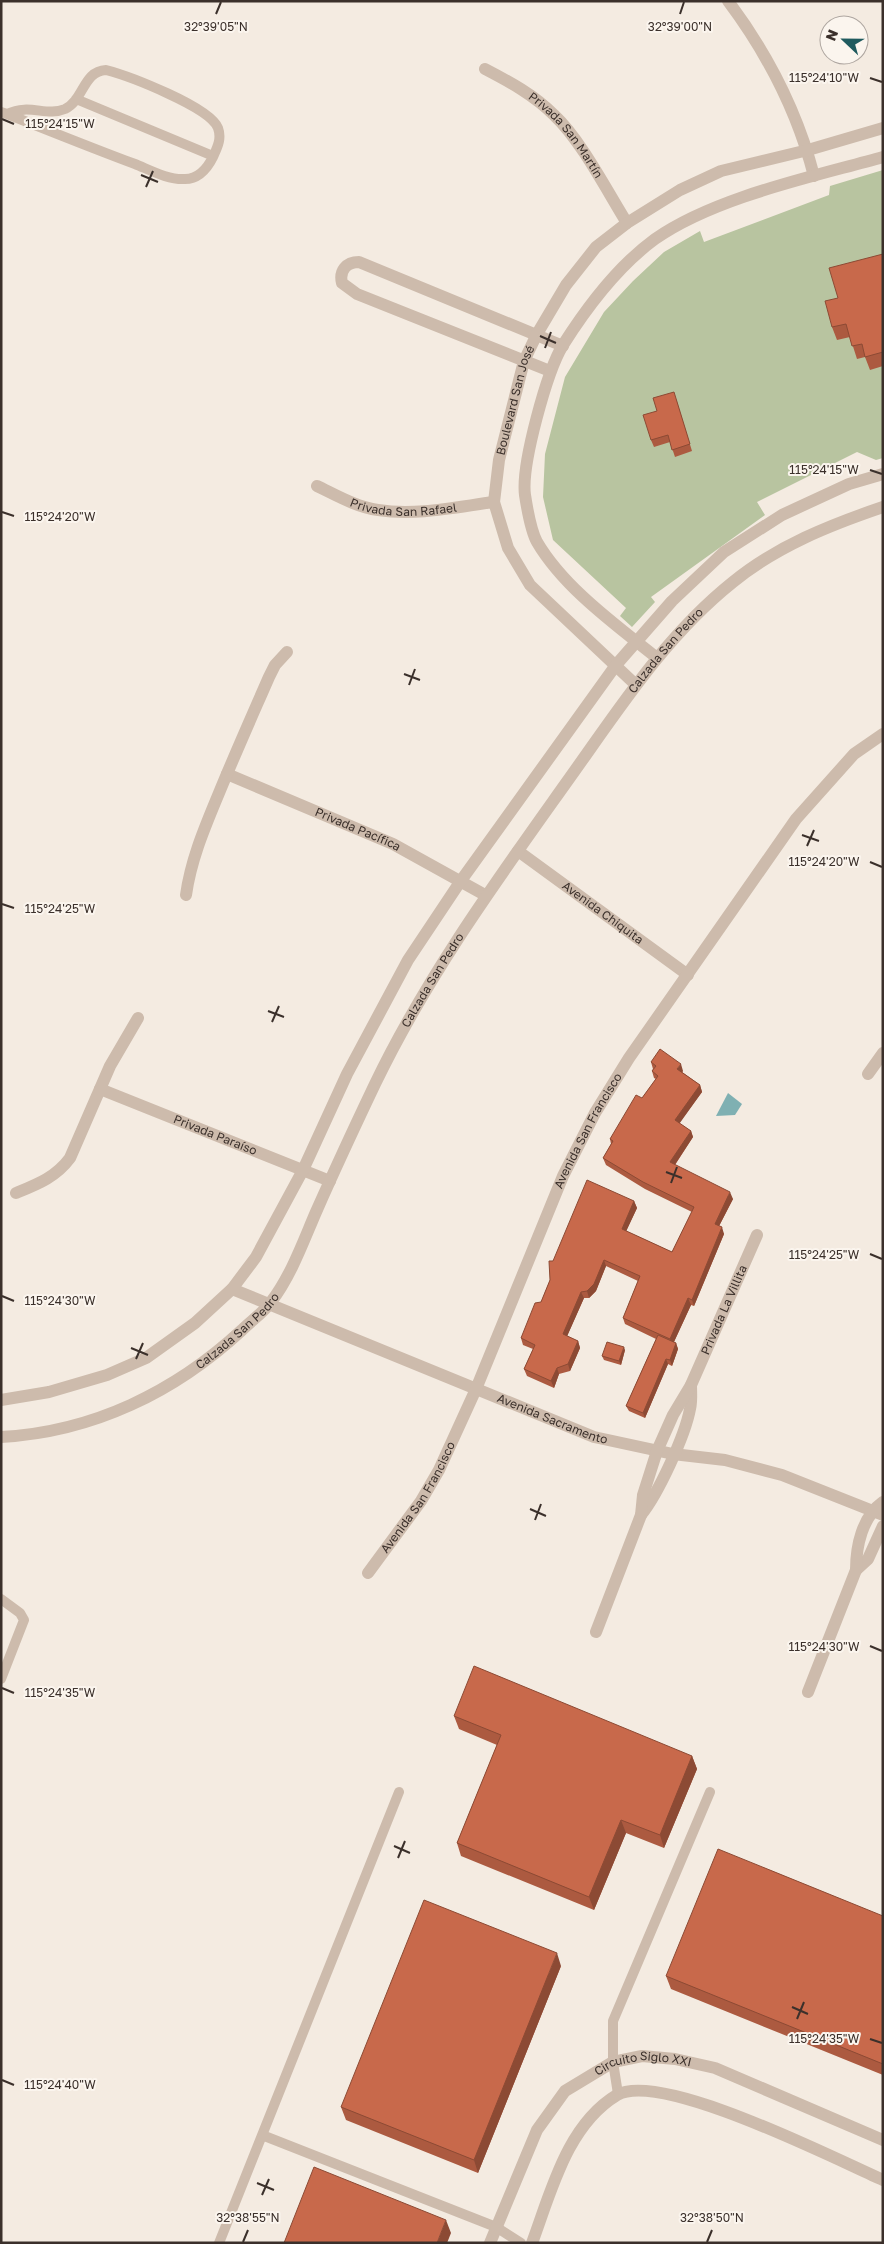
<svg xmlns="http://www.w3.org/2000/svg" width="884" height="2244" font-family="'Golos Text',sans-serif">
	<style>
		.green { fill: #b8c4a0 }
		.water { fill: #7fb0b2 }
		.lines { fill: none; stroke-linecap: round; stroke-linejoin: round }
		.service { stroke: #cdbbac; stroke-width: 10 }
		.minor { stroke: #cdbbac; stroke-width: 12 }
		.wall { fill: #ac5a40 }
		.shaded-wall { fill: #8c4a34 }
		.building { fill: #c8694b; stroke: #8c4a34 }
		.ticks { fill: none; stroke: #3b302b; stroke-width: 2 }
		.labels { text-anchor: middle; stroke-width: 4; stroke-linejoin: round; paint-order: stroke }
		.street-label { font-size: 12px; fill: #3b302b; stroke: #fbf5ee }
		.ticks-label { font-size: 12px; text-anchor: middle; fill: #3b302b; stroke: #fbf5ee; stroke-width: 4; stroke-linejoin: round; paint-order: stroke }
	</style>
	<rect width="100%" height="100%" fill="#f4ebe1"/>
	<path class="green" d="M883 170V458L876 460 857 452 757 502 765 515 651 597 655 602 632 627 620 616 626 608 553 540 543 497 545 454 565 377 604 312 633 281 664 252 700 231 704 242 829 195 830 186Z"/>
	<path class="water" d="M728 1093 742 1104 735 1115 716 1116Z"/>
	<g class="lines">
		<path class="service" d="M76 99 213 156
			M1 112 7 114C50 131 92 148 135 164 150 170 168 180 185 179 199 179 207 169 213 157 217 148 222 139 218 128 210 107 129 76 106 70 83 71 84 100 65 109 46 117 30 103 7 114
			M1 1599 20 1613 24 1620 1 1679
			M618 2094 613 2062V2021L710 1792
			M262 2135 496 2227 521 2243
			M219 2243 399 1792"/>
		<g class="minor">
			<path d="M728 1C767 53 798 114 814 176"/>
			<path id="s1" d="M485 69C510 82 534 95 554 115 581 140 607 191 627 223"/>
			<path d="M550 371 357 294 342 283C339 271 346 262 359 262L563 346"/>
			<path id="s2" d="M317 486C336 495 356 507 378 510 416 516 456 507 494 502"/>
			<path d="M657 658C616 625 564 588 537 542 531 531 527 508 525 495 521 465 547 371 563 345 587 307 618 266 655 239 715 197 812 177 883 157"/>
			<path id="s3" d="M636 685 530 585 508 548 494 502 499 460 524 361 537 334 566 285 596 247 627 223 680 190 721 171 808 150 883 128"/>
			<path id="s4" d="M227 774 393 844 485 895"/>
			<path id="s5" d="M518 851 688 975"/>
			<path d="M186 895C191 859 205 827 219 793 235 754 252 716 269 677L275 665 287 652"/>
			<path d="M868 1074 883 1053"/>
			<path id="s6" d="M100 1089 330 1181"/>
			<path d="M16 1193C38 1184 56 1177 70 1158L110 1066 138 1018"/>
			<path id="s7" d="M232 1289 594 1437 673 1454 725 1460 782 1475 883 1515"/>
			<path d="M1 1400 49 1392 107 1375 146 1358 195 1323 232 1289 256 1257 303 1170 347 1074 408 960 460 882 616 665 672 601 724 552 782 515 849 484 883 474"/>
			<path id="s8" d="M1 1437C93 1432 175 1392 242 1330 251 1321 263 1313 271 1302 291 1276 303 1242 316 1212 335 1169 355 1126 375 1084 427 976 497 880 566 783 617 712 664 637 733 582 777 546 830 525 883 507"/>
			<path d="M641 1515C658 1494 685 1436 690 1409 692 1401 691 1393 691 1385"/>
			<path d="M856 1570 868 1559 883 1526"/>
			<path id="s9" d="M368 1573 421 1501 439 1470 476 1389 563 1176 595 1113 629 1058 796 819 854 754 883 734"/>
			<path id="s10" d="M596 1632 641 1515 643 1495 657 1451 673 1415 691 1385 757 1235"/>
			<path d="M808 1692 856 1570C856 1546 862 1517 883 1502"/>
			<path id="s11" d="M490 2243 537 2130 565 2091 613 2062 642 2056 675 2059 715 2068 883 2140"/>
			<path d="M532 2243C551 2192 567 2125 617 2095 661 2070 835 2159 883 2180"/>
		</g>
	</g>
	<path class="wall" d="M883 254V366L870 370 865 357 857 359 850 337 837 340 832 327 838 298Z
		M676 399 692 451 675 457 670 442 654 447 651 440Z
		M651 1062 683 1071 682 1072 700 1085 702 1092 679 1123 691 1131 693 1137 675 1165 733 1199 719 1226 724 1234 694 1306 691 1305 674 1342 676 1343 678 1349 672 1366 668 1364 645 1418 629 1411 626 1406 656 1339 625 1324 623 1318 638 1281 606 1266 596 1291 589 1298H584L567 1336 578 1341 580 1348 570 1371 559 1374 554 1388 527 1376 524 1369 533 1349 523 1345 521 1338 541 1302 550 1280 553 1261 634 1201 637 1208 626 1231 672 1252 692 1212 645 1189 606 1165 603 1158 611 1144 610 1139 642 1098 656 1079 654 1078 652 1071 653 1069Z
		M625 1350 621 1365 604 1360 602 1356Z
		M454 1716 692 1756 697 1769 664 1848 626 1833 594 1910 461 1856 457 1843 497 1745 459 1729Z
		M883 1916V2075L671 1989 666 1976Z
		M561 1966 478 2173 346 2120 341 2107Z"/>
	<path class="shaded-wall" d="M681 1064 683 1071 680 1075 677 1069Z
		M700 1085 702 1092 677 1127 675 1120Z
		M691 1131 693 1137 672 1169 670 1162Z
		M730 1192 733 1199 717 1230 715 1224Z
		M634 1201 637 1208 624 1236 622 1229Z
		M722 1227 724 1234 694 1306 692 1300Z
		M604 1260 606 1266 596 1291 589 1298 587 1291Z
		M581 1292 584 1298 565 1341 563 1334Z
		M688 1298 691 1305 672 1346 670 1339Z
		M578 1341 580 1348 570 1371 568 1364Z
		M676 1343 678 1349 672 1366 670 1360Z
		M624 1347 625 1350 621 1365 619 1361Z
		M666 1359 668 1364 645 1418 643 1413Z
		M557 1368 559 1374 554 1388 551 1381Z
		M692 1756 697 1769 664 1848 660 1835Z
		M621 1820 626 1833 594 1910 589 1897Z
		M557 1953 561 1966 478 2173 474 2160Z
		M446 2220 451 2233 447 2243H437Z"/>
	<path class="building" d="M883 254V352L865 357 862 344 852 346 846 324 832 327 825 301 838 298 829 268Z
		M674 392 690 444 672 450 668 435 651 440 643 415 657 411 653 398Z
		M660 1049 681 1064 677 1069 700 1085 675 1120 691 1131 670 1162 730 1192 715 1224 722 1227 692 1300 688 1298 670 1339 623 1318 640 1276 604 1260 594 1284 587 1291 581 1292 563 1334 578 1341 568 1364 557 1368 551 1381 524 1369 535 1345 521 1338 535 1303 541 1302 550 1280 549 1261H553L587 1180 634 1201 622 1229 672 1252 694 1207 643 1182 603 1158 613 1141 610 1139 636 1095 642 1098 658 1076 652 1071 656 1066 651 1062Z
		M658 1335 676 1343 670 1360 666 1359 643 1413 626 1406Z
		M607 1342 624 1347 619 1361 602 1356Z
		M474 1666 692 1756 660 1835 621 1820 589 1897 457 1843 501 1735 454 1716Z
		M718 1849 883 1916V2064L666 1976Z
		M424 1900 557 1953 474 2160 341 2107Z
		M314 2167 446 2220 437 2243H284Z"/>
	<path class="ticks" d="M216 14 221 2M680 14 684 2M870 78 882 82M2 119 14 124M141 175 158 182M146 187 153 171M540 336 556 343M545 348 551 332M870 470 882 474M2 512 14 516M404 674 420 680M409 685 415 669M802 835 819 841M807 846 814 830M870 862 882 867M2 904 14 908M268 1011 284 1017M272 1022 279 1006M666 1172 682 1178M671 1183 677 1167M870 1254 882 1259M2 1296 14 1301M131 1348 148 1355M136 1359 143 1343M530 1509 546 1516M535 1520 541 1504M870 1646 882 1651M2 1688 14 1693M394 1846 410 1853M398 1858 405 1841M792 2007 808 2014M797 2019 804 2002M870 2039 882 2043M2 2080 14 2085M257 2183 274 2190M262 2195 269 2179M243 2242 248 2230M707 2242 712 2230"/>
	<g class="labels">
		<g class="street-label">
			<text dy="4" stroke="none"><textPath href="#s1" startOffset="106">Privada San Martín</textPath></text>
			<text dy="4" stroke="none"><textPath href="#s3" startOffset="341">Boulevard San José</textPath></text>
			<text dy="4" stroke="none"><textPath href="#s2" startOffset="91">Privada San Rafael</textPath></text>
			<text dy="4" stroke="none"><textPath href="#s8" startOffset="1074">Calzada San Pedro</textPath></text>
			<text dy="4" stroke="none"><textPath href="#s4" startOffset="142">Privada Pacífica</textPath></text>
			<text dy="4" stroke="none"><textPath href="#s5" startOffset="105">Avenida Chiquita</textPath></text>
			<text dy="4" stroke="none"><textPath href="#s8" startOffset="670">Calzada San Pedro</textPath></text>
			<text dy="4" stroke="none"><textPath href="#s9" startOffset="496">Avenida San Francisco</textPath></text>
			<text dy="4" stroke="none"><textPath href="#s6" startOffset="124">Privada Paraíso</textPath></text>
			<text dy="4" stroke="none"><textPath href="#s10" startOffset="348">Privada La Villita</textPath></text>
			<text dy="4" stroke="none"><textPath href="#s8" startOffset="265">Calzada San Pedro</textPath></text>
			<text dy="4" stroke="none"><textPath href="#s7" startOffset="346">Avenida Sacramento</textPath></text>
			<text dy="4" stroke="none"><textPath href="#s9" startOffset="91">Avenida San Francisco</textPath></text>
			<text dy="4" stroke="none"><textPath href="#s11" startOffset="256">Circuito Siglo XXI</textPath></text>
		</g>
	</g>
	<g class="ticks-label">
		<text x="216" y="31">32°39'05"N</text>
		<text x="680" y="31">32°39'00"N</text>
		<text x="824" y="82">115°24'10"W</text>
		<text x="60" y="128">115°24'15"W</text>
		<text x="824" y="474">115°24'15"W</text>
		<text x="60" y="521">115°24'20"W</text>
		<text x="824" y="866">115°24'20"W</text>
		<text x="60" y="913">115°24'25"W</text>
		<text x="824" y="1259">115°24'25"W</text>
		<text x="60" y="1305">115°24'30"W</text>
		<text x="824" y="1651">115°24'30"W</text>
		<text x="60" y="1697">115°24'35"W</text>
		<text x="824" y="2043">115°24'35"W</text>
		<text x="60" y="2089">115°24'40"W</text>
		<text x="248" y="2222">32°38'55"N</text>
		<text x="712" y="2222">32°38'50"N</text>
	</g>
	<rect width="884" height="2244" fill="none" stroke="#3b302b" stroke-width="5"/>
	<g transform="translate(844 40) rotate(292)"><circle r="24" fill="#fbf5ee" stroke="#aea6a0"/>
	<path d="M0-4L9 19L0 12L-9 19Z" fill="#1f5a5e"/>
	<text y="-8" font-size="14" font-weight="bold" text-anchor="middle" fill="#3b302b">N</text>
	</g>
</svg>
